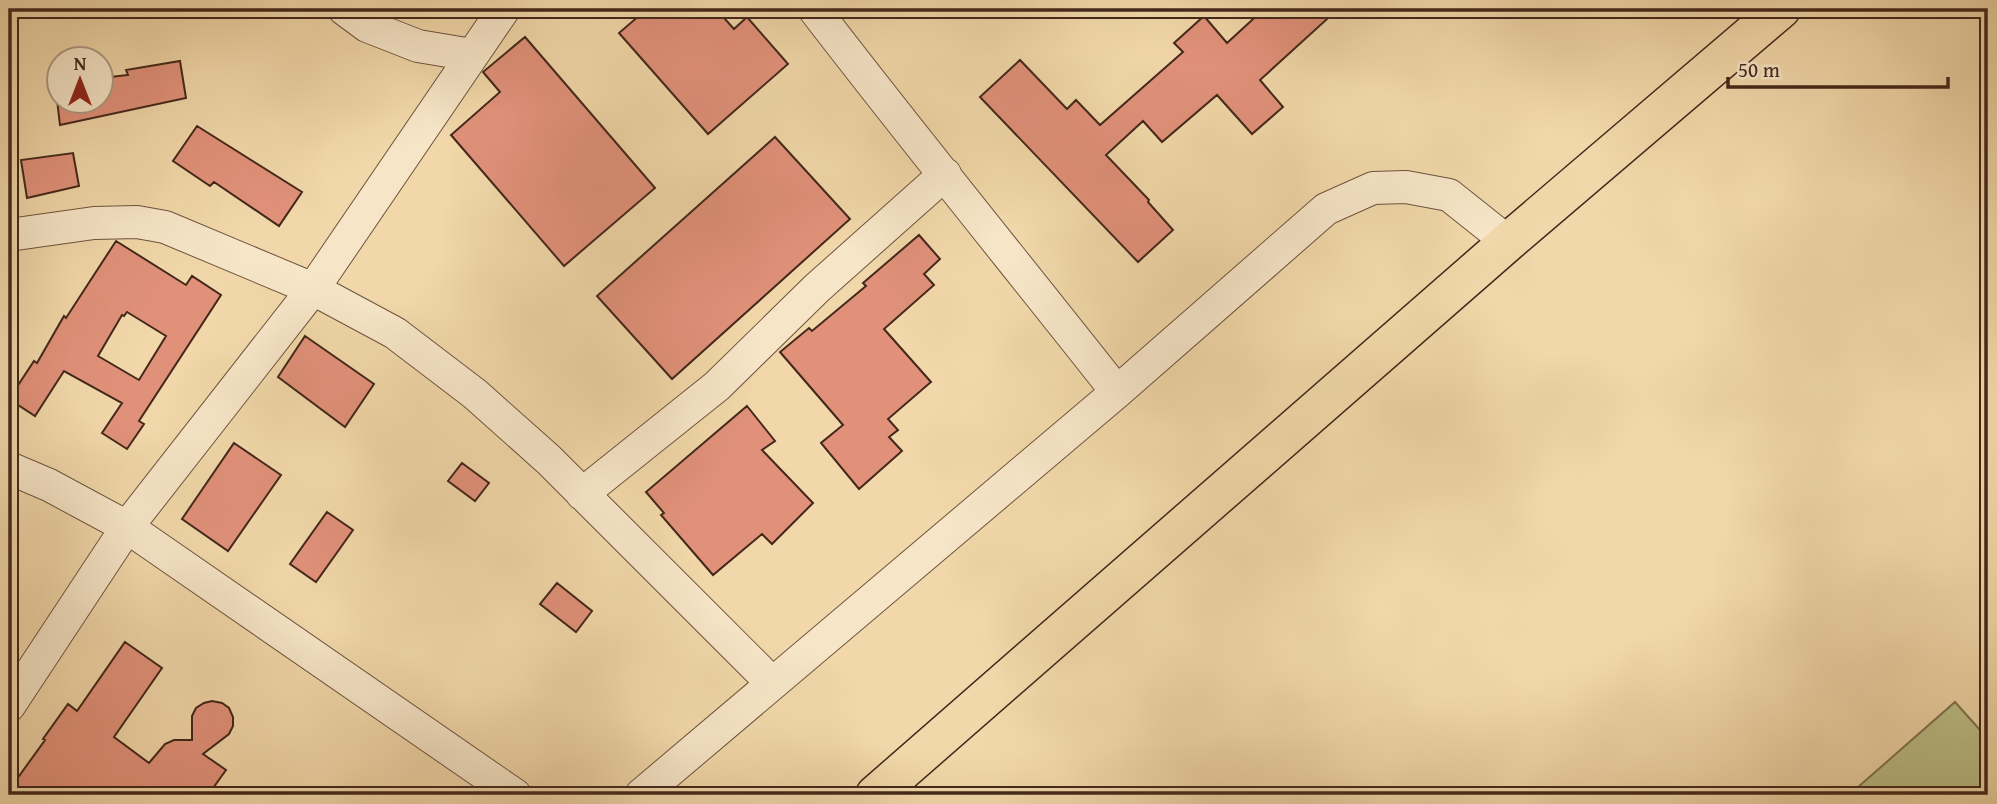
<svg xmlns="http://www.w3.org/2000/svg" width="1997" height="804" font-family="'Gentium Book Plus',serif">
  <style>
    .green { fill: #bcbe86; stroke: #807350; stroke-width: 2 }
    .building { fill: #e1917a; stroke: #43281a; stroke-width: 2; fill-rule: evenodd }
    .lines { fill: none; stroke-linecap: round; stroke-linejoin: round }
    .minor-casing { stroke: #6e543e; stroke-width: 34 }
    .major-casing { stroke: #43281a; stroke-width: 41 }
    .minor { stroke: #f6e5c7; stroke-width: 32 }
    .major { stroke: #f1d7a9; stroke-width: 38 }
  </style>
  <rect width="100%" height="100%" fill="#f1d7a9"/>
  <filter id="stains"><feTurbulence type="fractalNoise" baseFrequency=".00286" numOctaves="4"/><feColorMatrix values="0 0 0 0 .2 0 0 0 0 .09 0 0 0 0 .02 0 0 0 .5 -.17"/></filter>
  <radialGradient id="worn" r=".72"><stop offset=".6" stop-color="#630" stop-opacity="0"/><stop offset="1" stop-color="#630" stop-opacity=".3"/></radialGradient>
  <path class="green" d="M 1955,702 L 1988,739 L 1988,795 L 1849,795 Z"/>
  <path class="building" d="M 647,9 L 716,9 L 734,29 L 747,17 L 788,64 L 708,134 L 619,33 Z
    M 1264,9 L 1338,9 L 1260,80 L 1283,107 L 1252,134 L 1217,95 L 1162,142 L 1143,121 L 1106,155 L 1149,200 L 1148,202 L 1173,230 L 1138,262 L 980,97 L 1020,60 L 1067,109 L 1076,100 L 1100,125 L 1183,52 L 1174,43 L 1204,16 L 1227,43 Z
    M 525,37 L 655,188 L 564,266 L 451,135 L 500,92 L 483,72 Z
    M 180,61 L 186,98 L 60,125 L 55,83 L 60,82 L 60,102 L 102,102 L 102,78 L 128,75 L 126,70 Z
    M 197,126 L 302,192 L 279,226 L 214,182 L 210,186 L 173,161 Z
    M 775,137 L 850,219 L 672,379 L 597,296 Z
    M 73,153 L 79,186 L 27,198 L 21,160 Z
    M 919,235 L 940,259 L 924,274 L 934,285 L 884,329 L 931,382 L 888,419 L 898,430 L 889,437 L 902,451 L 859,489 L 821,443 L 843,425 L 780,352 L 809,328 L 812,331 L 866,286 L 863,283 Z
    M 116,241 L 186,285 L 192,276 L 221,295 L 139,421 L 144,424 L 127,449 L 102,433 L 122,403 L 64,371 L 35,416 L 9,399 L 34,361 L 37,363 L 64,316 L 66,318 ZM 127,312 L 166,336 L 139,380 L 98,356 L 122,315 L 124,316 Z
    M 305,336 L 374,384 L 345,427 L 278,377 Z
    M 747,406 L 775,441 L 762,450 L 813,503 L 772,544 L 762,534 L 713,575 L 661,515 L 664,513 L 646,492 Z
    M 234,443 L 281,475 L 228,551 L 182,519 Z
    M 462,463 L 489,483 L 475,501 L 448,481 Z
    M 327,512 L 353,530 L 316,582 L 290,564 Z
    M 557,583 L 592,611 L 576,632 L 540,604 Z
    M 125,642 L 162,668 L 114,737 L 149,763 L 165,744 L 174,740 L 192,740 L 192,716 L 196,708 L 204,703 L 212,701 L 222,703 L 229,708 L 233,717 L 233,726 L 229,734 L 203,754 L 226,770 L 208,795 L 9,795 L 9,790 L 45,740 L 43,739 L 68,704 L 77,711 Z"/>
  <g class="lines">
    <defs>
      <path id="minor" d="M 344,9 L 367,26 L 418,46 L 472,55
        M 814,9 C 913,138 1016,264 1117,392
        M 9,235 L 94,223 L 137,222 L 165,227 L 313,289 L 395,333 L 475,394 L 549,460 L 772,683
        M 9,468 L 49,485 L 127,527 L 515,795
        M 582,494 L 717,386 L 817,288 L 945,174
        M 9,706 L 127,527 L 313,289 L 504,9
        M 641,795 L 1117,392 L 1326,209 L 1373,188 L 1406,187 L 1449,195 L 1508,242"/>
      <path id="major" d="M 875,795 L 1508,242 L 1781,9"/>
    </defs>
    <use href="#minor" class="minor-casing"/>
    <use href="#major" class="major-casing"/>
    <use href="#minor" class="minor"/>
    <use href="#major" class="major"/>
  </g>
  <rect width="1997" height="804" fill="none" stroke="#f1d7a9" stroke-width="35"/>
  <rect x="10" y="10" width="1976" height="783" fill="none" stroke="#43281a" stroke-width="3.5"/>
  <rect x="18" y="18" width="1962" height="769" fill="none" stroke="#43281a" stroke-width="2"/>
  <g transform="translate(80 80)"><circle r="33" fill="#f6e5c7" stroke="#ae9982" stroke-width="2"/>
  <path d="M0-5L12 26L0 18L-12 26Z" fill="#8f2418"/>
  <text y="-10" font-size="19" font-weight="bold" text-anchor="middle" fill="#43281a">N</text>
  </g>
  <path d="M1728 77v10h220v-10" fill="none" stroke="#43281a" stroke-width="3.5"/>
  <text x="1738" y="77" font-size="21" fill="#43281a" stroke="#f6e5c7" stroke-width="5" paint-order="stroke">50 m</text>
  <rect width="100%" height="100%" filter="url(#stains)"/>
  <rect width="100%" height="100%" fill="url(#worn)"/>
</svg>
